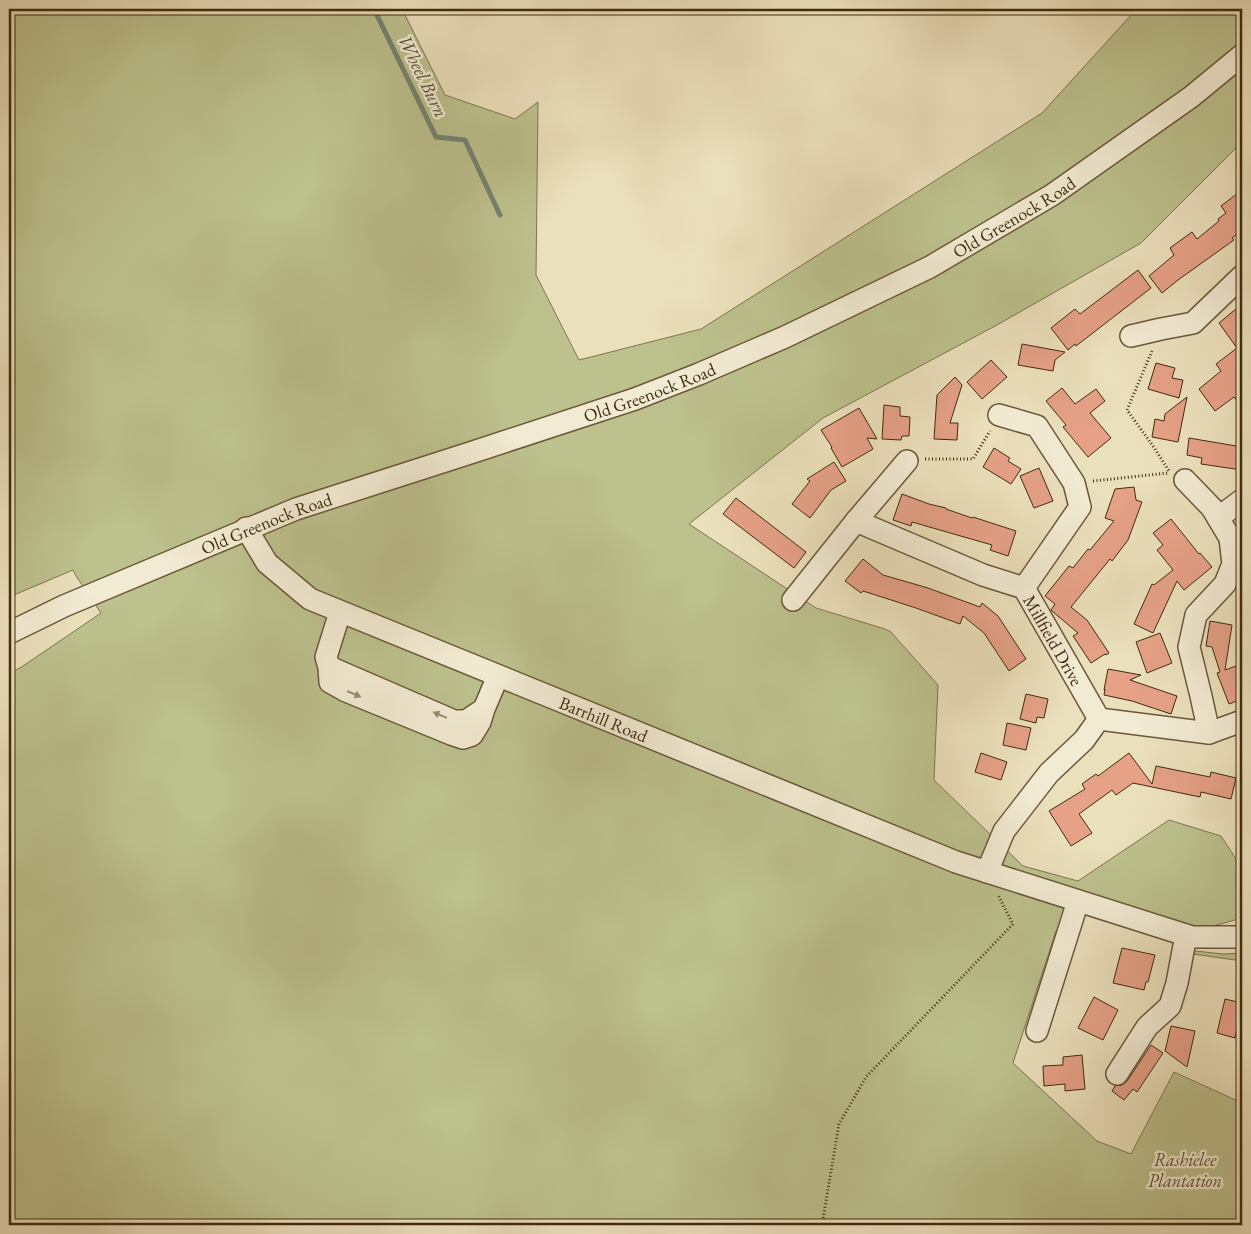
<svg xmlns="http://www.w3.org/2000/svg" width="1251" height="1234" font-family="'EB Garamond',serif">
  <style>
    .green { fill: #bcc18d; stroke: #7e764d }
    .lines { fill: none; stroke-linecap: round; stroke-linejoin: round }
    .stream { stroke: #758371; stroke-width: 5 }
    .building { fill: #e6a187; stroke: #412b0d }
    .minor-casing { stroke: #6c5839; stroke-width: 24 }
    .path { stroke: #412b0d; stroke-width: 3; stroke-dasharray: 1 2.5; stroke-linecap: butt }
    .minor { stroke: #f2ebd3; stroke-width: 21 }
    .oneway { fill: #9a8b70 }
    .labels { text-anchor: middle; dominant-baseline: central; stroke-width: 5; stroke-linejoin: round; paint-order: stroke }
    .street-label { font-size: 18px; fill: #412b0d; stroke: #f2ebd3 }
    .park-label { font-size: 18px; font-style: italic; fill: #60502d; stroke: #f2ebd3 }
    .water-label { font-size: 19px; font-style: italic; fill: #575036; stroke: #f2ebd3 }
  </style>
  <rect width="100%" height="100%" fill="#ebe0bc"/>
  <filter id="stains"><feTurbulence type="fractalNoise" baseFrequency=".004" numOctaves="4"/><feColorMatrix values="0 0 0 0 .2 0 0 0 0 .09 0 0 0 0 .02 0 0 0 .5 -.17"/></filter>
  <radialGradient id="worn" r=".72"><stop offset=".6" stop-color="#630" stop-opacity="0"/><stop offset="1" stop-color="#630" stop-opacity=".3"/></radialGradient>
  <path class="green" d="M 9,9 L 402,9 L 445,95 L 515,119 L 538,102 L 536,275 L 579,360 L 701,329 L 1042,113 L 1133,13 L 1136,9 L 1242,9 L 1242,142 L 1141,243 L 997,325 L 823,418 L 689,524 L 816,608 L 885,629 L 891,632 L 938,685 L 934,780 L 1023,866 L 1078,881 L 1169,820 L 1221,836 L 1242,868 L 1242,918 L 1199,930 L 1105,902 L 1056,931 L 1013,1063 L 1097,1141 L 1131,1154 L 1174,1072 L 1242,1103 L 1242,1225 L 9,1225 L 9,674 L 23,666 L 101,613 L 76,576 L 73,570 L 9,597 Z
    M 1186,950 L 1223,954 L 1242,953 L 1242,961 L 1186,953 Z"/>
  <g class="lines">
    <path class="stream" d="M 374,9 L 436,137 L 465,140 L 500,215"/>
  </g>
  <path class="building" d="M 1242,190 L 1242,230 L 1232,238 L 1234,240 L 1178,280 L 1162,293 L 1149,276 L 1174,255 L 1170,248 L 1192,232 L 1197,239 L 1219,221 L 1218,219 L 1226,213 L 1221,206 Z
    M 1138,270 L 1151,288 L 1076,346 L 1075,344 L 1068,350 L 1051,328 L 1075,309 L 1080,314 Z
    M 1242,304 L 1242,407 L 1234,397 L 1215,411 L 1199,389 L 1221,371 L 1216,364 L 1237,348 L 1219,323 Z
    M 1022,344 L 1065,352 L 1055,360 L 1053,371 L 1018,365 Z
    M 991,360 L 1007,377 L 982,399 L 967,382 Z
    M 1156,363 L 1175,368 L 1172,378 L 1183,380 L 1179,398 L 1148,389 Z
    M 955,377 L 962,385 L 950,423 L 958,423 L 957,440 L 934,439 L 937,395 Z
    M 1062,388 L 1075,404 L 1096,389 L 1105,401 L 1090,413 L 1111,438 L 1088,457 L 1063,427 L 1066,425 L 1046,401 Z
    M 1187,397 L 1178,442 L 1152,437 L 1155,419 L 1164,421 L 1165,414 Z
    M 884,405 L 900,407 L 900,416 L 910,417 L 909,436 L 902,436 L 901,440 L 882,439 Z
    M 859,408 L 877,439 L 867,438 L 873,449 L 842,467 L 831,448 L 832,447 L 821,430 Z
    M 1189,438 L 1242,447 L 1242,470 L 1201,464 L 1202,458 L 1187,455 Z
    M 994,448 L 1010,458 L 1008,461 L 1021,469 L 1011,484 L 983,467 Z
    M 834,462 L 846,481 L 831,490 L 810,518 L 792,504 L 810,481 L 807,479 Z
    M 1039,468 L 1053,501 L 1034,508 L 1020,476 Z
    M 1134,487 L 1136,500 L 1142,502 L 1128,540 L 1112,561 L 1110,559 L 1071,607 L 1087,620 L 1109,653 L 1106,655 L 1105,654 L 1091,663 L 1073,636 L 1078,633 L 1052,611 L 1051,610 L 1055,604 L 1045,596 L 1069,566 L 1073,568 L 1088,549 L 1090,550 L 1114,521 L 1105,518 L 1115,489 Z
    M 902,494 L 929,504 L 946,508 L 946,509 L 972,518 L 973,517 L 1016,531 L 1008,556 L 990,550 L 992,545 L 912,522 L 911,526 L 893,520 Z
    M 736,498 L 806,552 L 794,568 L 723,514 Z
    M 1171,519 L 1199,554 L 1200,553 L 1212,567 L 1184,590 L 1177,581 L 1153,633 L 1134,624 L 1152,584 L 1154,585 L 1173,570 L 1157,550 L 1163,545 L 1153,533 Z
    M 863,559 L 883,575 L 928,588 L 980,607 L 982,603 L 998,616 L 1026,659 L 1009,671 L 984,633 L 963,616 L 960,624 L 916,608 L 863,591 L 861,593 L 845,581 Z
    M 1210,621 L 1232,625 L 1225,670 L 1239,665 L 1242,673 L 1242,699 L 1229,704 L 1217,673 L 1220,672 L 1212,647 L 1206,646 Z
    M 1160,633 L 1172,663 L 1147,673 L 1136,642 Z
    M 1108,669 L 1141,675 L 1130,680 L 1177,696 L 1171,714 L 1132,701 L 1104,695 L 1105,689 L 1104,690 Z
    M 1026,694 L 1048,699 L 1044,718 L 1037,717 L 1036,723 L 1020,719 Z
    M 1007,723 L 1031,728 L 1026,750 L 1003,745 Z
    M 981,753 L 1007,762 L 1001,780 L 975,772 Z
    M 1129,753 L 1152,784 L 1156,766 L 1210,777 L 1211,772 L 1236,778 L 1231,799 L 1201,792 L 1200,797 L 1133,783 L 1116,795 L 1112,790 L 1079,814 L 1092,833 L 1071,846 L 1049,811 L 1085,789 L 1082,784 L 1096,774 L 1098,776 Z
    M 1122,948 L 1155,955 L 1148,982 L 1146,982 L 1144,990 L 1113,983 Z
    M 1094,997 L 1118,1010 L 1103,1040 L 1078,1028 Z
    M 1225,999 L 1242,1003 L 1242,1029 L 1237,1028 L 1235,1038 L 1217,1033 Z
    M 1171,1026 L 1195,1031 L 1187,1067 L 1165,1051 Z
    M 1151,1045 L 1163,1053 L 1137,1092 L 1133,1089 L 1124,1100 L 1112,1091 L 1115,1086 L 1122,1085 L 1127,1081 Z
    M 1082,1055 L 1085,1089 L 1065,1091 L 1065,1084 L 1044,1086 L 1043,1066 L 1063,1065 L 1063,1057 Z"/>
  <g class="lines">
    <defs>
      <g id="minor">
        <path d="M 1131,336 L 1161,329 L 1193,323 L 1242,276"/>
        <path d="M 999,415 L 1037,426 L 1074,483 L 1080,507 L 1024,588"/>
        <path d="M 1185,480 L 1212,508 L 1230,538 L 1233,564 L 1225,584 L 1196,615 L 1189,647 L 1201,696 L 1209,733"/>
        <path d="M 1218,518 L 1242,500"/>
        <path d="M 856,521 L 907,461"/>
        <path id="s1" d="M 246,528 L 267,563 L 310,599 L 956,862 L 1192,937 L 1242,937"/>
        <path id="s2" d="M 793,600 L 856,521 L 983,575 L 1024,588 L 1099,719"/>
        <path id="s3" d="M 9,633 L 64,606 L 296,509 L 470,453 L 635,399 L 699,374 L 785,337 L 930,267 L 1052,195 L 1191,97 L 1242,55"/>
        <path d="M 329,667 L 326,657 L 340,612"/>
        <path d="M 484,709 L 466,721 L 454,721 L 329,667 L 330,682 L 346,691 L 451,734 L 463,738 L 472,735 L 480,722 L 484,709 L 498,676"/>
        <path d="M 1099,719 L 1209,733 L 1242,721"/>
        <path d="M 987,872 L 1004,831 L 1049,773 L 1084,740 L 1099,719"/>
        <path d="M 1037,1031 L 1078,901"/>
        <path d="M 1117,1074 L 1147,1027 L 1170,1006 L 1177,983 L 1186,935"/>
      </g>
    </defs>
    <use href="#minor" class="minor-casing"/>
    <path class="path" d="M 1152,351 L 1127,410 L 1153,446 L 1169,471
      M 925,459 L 973,459 L 990,431
      M 1093,481 L 1168,473
      M 822,1225 L 839,1124 L 866,1077 L 1013,924 L 998,895"/>
    <use href="#minor" class="minor"/>
  </g>
  <defs><path id="oneway-solid" d="M-6-.8H1V-3.2L6.5 0L1 3.2V.8H-6Z" transform="scale(1.25)"/></defs>
  <g class="oneway">
    <use href="#oneway-solid" transform="translate(354 694) rotate(23)"/>
    <use href="#oneway-solid" transform="translate(440 715) rotate(-157)"/>
  </g>
  <g class="labels">
    <g class="street-label">
      <text stroke="none"><textPath href="#s3" startOffset="1090">Old Greenock Road</textPath></text>
      <text stroke="none"><textPath href="#s3" startOffset="685">Old Greenock Road</textPath></text>
      <text stroke="none"><textPath href="#s3" startOffset="280">Old Greenock Road</textPath></text>
      <text stroke="none"><textPath href="#s2" startOffset="342">Millfield Drive</textPath></text>
      <text stroke="none"><textPath href="#s1" startOffset="414">Barrhill Road</textPath></text>
    </g>
    <g class="park-label">
      <text x="1185" y="1159">Rashielee<tspan x="1185" dy="21">Plantation</tspan></text>
    </g>
    <g class="water-label">
      <text transform="translate(423 76) rotate(64)">Wheel Burn</text>
    </g>
  </g>
  <rect width="1251" height="1234" fill="none" stroke="#ebe0bc" stroke-width="30"/>
  <rect x="10" y="10" width="1231" height="1214" fill="none" stroke="#412b0d" stroke-width="2.5"/>
  <rect x="15" y="15" width="1221" height="1204" fill="none" stroke="#412b0d"/>
  <rect width="100%" height="100%" filter="url(#stains)"/>
  <rect width="100%" height="100%" fill="url(#worn)"/>
</svg>
